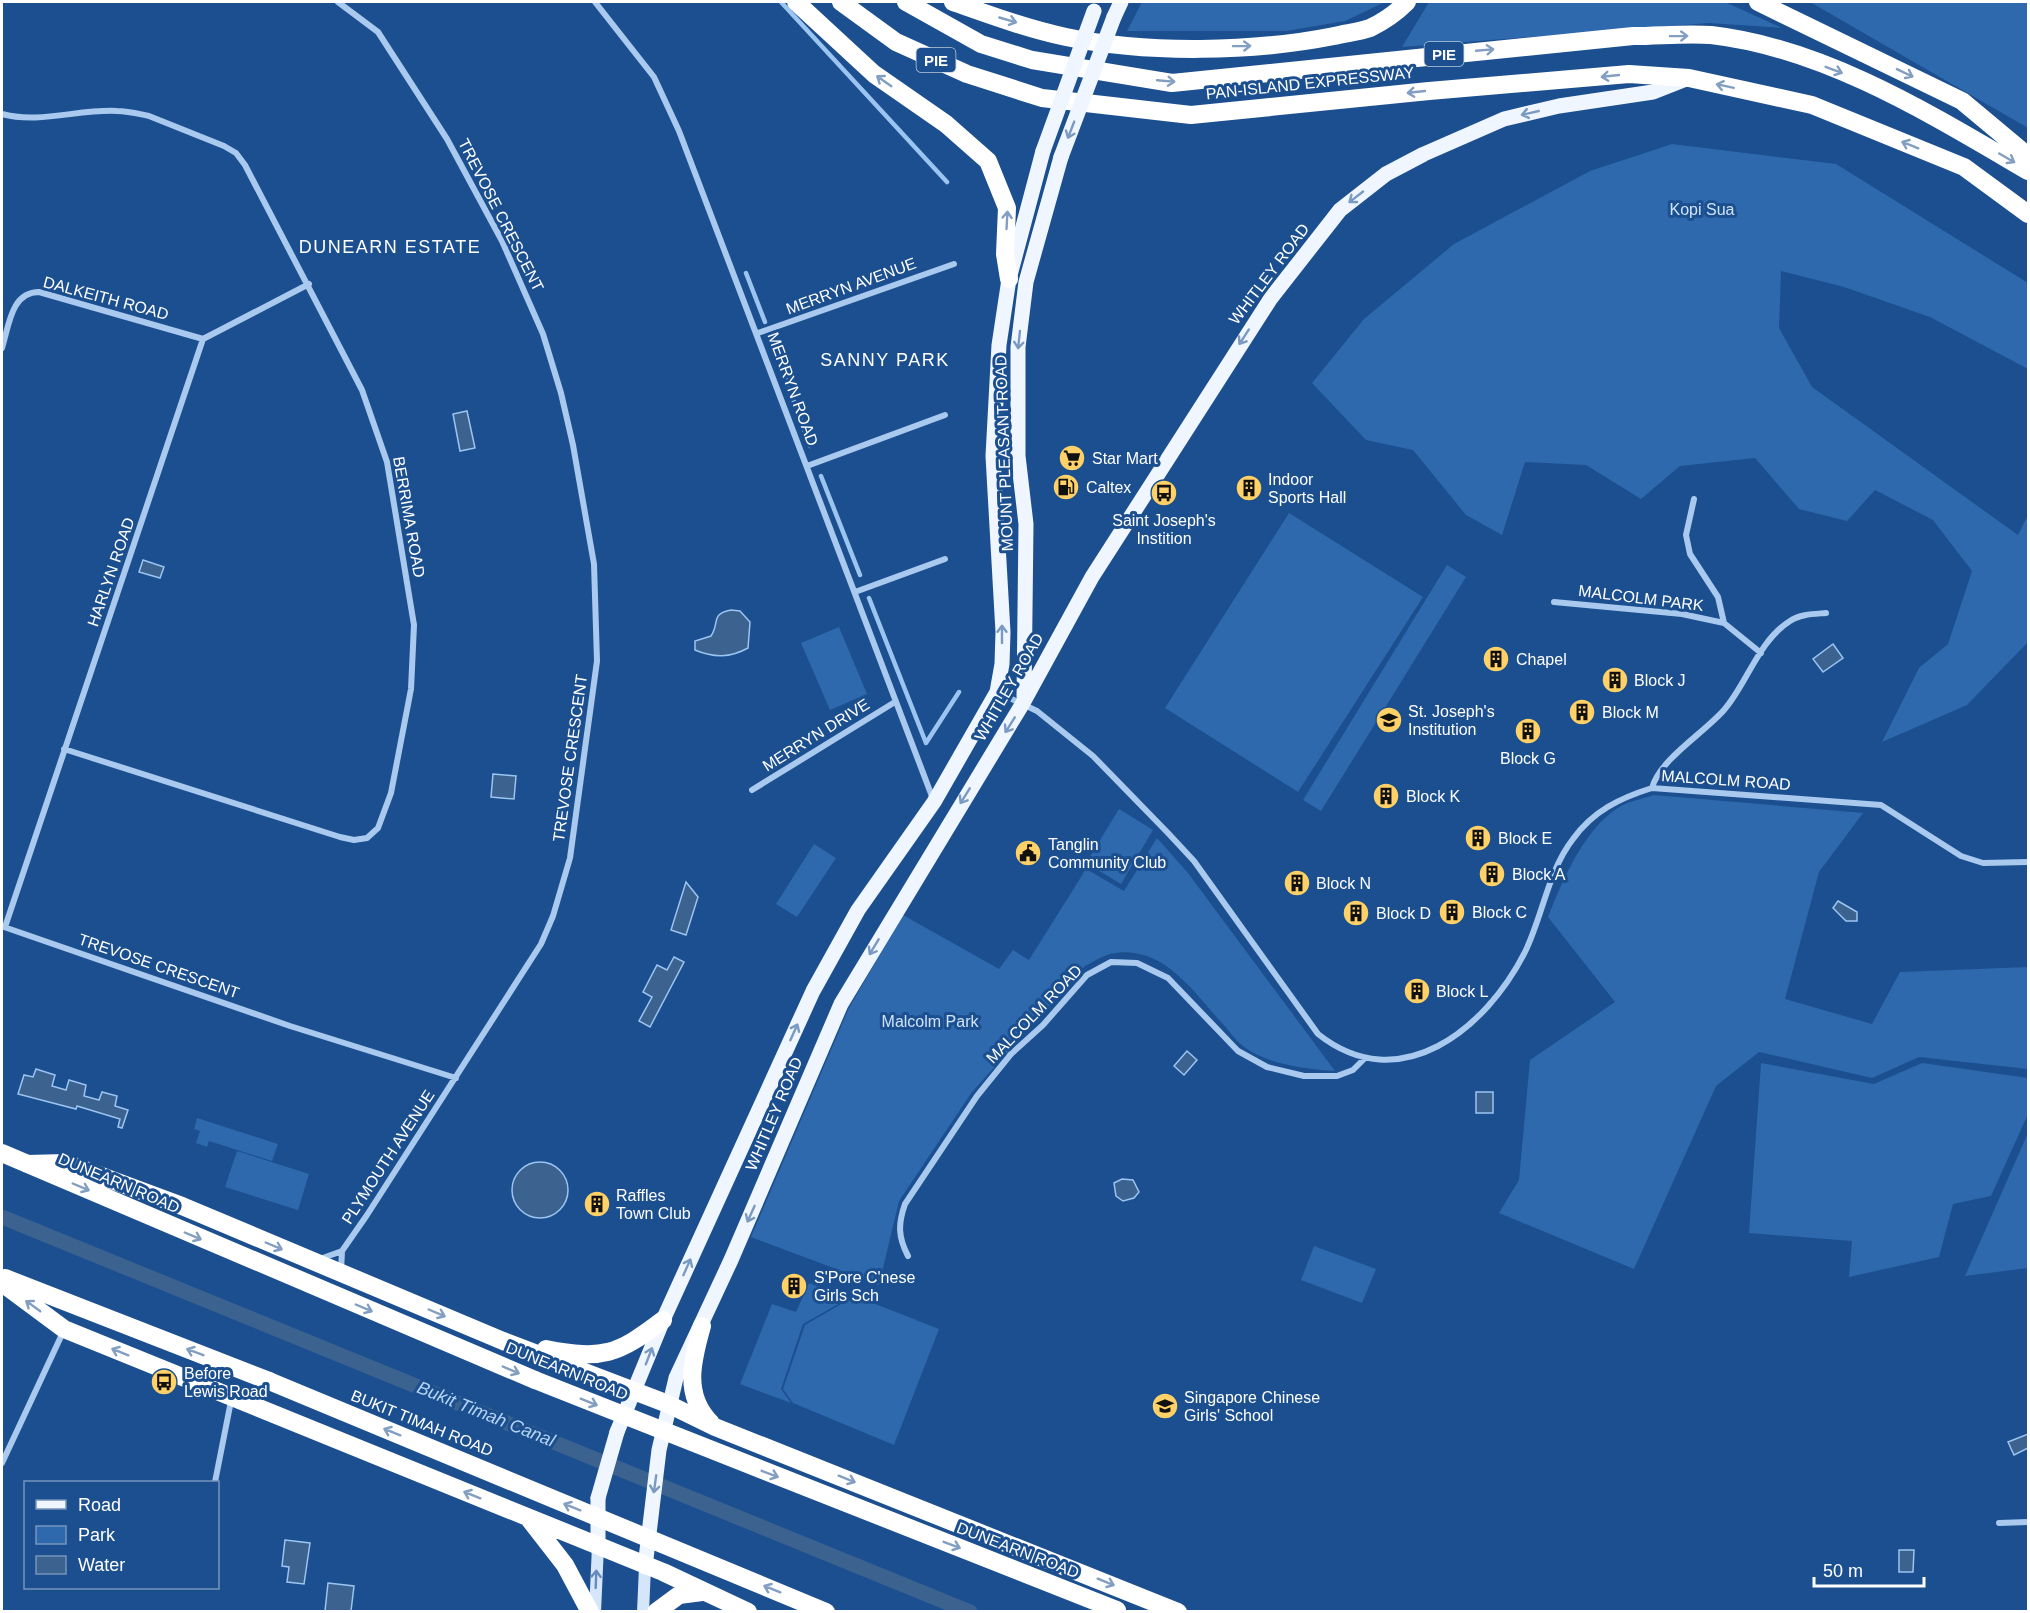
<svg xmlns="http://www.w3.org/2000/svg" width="2030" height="1613" font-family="Helvetica,sans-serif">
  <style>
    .green { fill: #2e69ad }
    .water { fill: #3c6290; stroke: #9cc4f0; stroke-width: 1.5 }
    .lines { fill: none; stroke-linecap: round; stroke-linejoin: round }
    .stream { stroke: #9cc4f0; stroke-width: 4.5 }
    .canal { stroke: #3c6290; stroke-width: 15 }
    .street { stroke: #a9c9ee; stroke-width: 6 }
    .secondary { stroke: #d6e6fa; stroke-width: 12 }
    .primary { stroke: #f0f6ff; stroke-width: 15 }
    .highway { stroke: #fff; stroke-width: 18 }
    .primary-bridge { stroke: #f0f6ff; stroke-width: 15 }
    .highway-bridge { stroke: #fff; stroke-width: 18 }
    .oneway { stroke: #829ec1 }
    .oneway2 { stroke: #7b9ac1 }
    .oneway3 { stroke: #668bba }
    .labels { text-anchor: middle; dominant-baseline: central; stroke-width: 6; stroke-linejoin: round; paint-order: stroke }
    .shield { fill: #1b4f8f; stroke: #bbcadd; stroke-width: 1.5 }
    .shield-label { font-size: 15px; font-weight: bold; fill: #fff }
    .street-label { font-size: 16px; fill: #fff; stroke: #1b4f8f }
    .park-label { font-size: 16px; fill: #cfe3fa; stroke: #1b4f8f }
    .poi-label { font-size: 16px; fill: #fff; stroke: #1b4f8f; text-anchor: start }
    .neighbourhood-label { font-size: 18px; letter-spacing: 1.5px; fill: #fff; stroke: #1b4f8f }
    .water-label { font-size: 18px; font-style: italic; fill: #b5d3f5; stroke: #1b4f8f }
  </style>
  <rect width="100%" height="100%" fill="#1b4f8f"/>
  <path class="green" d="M 1142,2 L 1385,2 L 1345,21 L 1286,31 L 1127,31 Z
    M 1429,2 L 1725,2 L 1782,28 L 1709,23 L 1402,47 Z
    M 1810,2 L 2028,2 L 2028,128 Z
    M 1672,144 L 1836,164 L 2028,283 L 2028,369 L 1930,317 L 1844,287 L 1781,271 L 1779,328 L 1812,387 L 2018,535 L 2028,515 L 2028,642 L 1967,705 L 1882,742 L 1919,668 L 1948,644 L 1972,571 L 1933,520 L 1875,490 L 1847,521 L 1799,509 L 1755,458 L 1680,466 L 1641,499 L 1586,465 L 1525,462 L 1502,535 L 1466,515 L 1413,450 L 1366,440 L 1312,383 L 1364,319 L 1454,244 L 1590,171 Z
    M 1289,513 L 1423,597 L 1298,792 L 1165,708 Z
    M 1447,565 L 1466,577 L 1321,811 L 1303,800 Z
    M 839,627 L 867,694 L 830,710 L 801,643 Z
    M 1654,795 L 1863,813 L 1819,872 L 1785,999 L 1872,1024 L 1900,972 L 2028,967 L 2028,1069 L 1919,1057 L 1872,1078 L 1759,1052 L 1716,1086 L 1634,1269 L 1499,1213 L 1519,1180 L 1530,1060 L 1615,1002 L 1548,917 C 1563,879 1587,821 1627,803 C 1635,800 1646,798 1654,795 Z
    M 1119,809 L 1153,830 L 1121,884 L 1086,863 Z
    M 1157,838 L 1188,873 L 1335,1071 C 1305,1069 1268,1065 1243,1046 C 1235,1040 1228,1029 1221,1022 C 1191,989 1161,943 1110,954 C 1102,956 1093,962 1085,966 L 972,1092 L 899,1201 L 879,1285 L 751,1237 L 849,1008 L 903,915 L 999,969 L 1013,950 L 1029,960 L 1086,869 L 1124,891 Z
    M 814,844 L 836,858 L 797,917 L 776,904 Z
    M 1761,1063 L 1874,1084 L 1922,1063 L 2028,1078 L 2028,1114 L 1991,1196 L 1953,1204 L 1939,1257 L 1849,1277 L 1852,1241 L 1749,1233 Z
    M 197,1118 L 278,1144 L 272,1161 L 209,1141 L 207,1147 L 196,1143 L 200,1131 L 194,1129 Z
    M 2028,1133 L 2028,1268 L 1965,1276 Z
    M 237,1151 L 309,1174 L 298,1210 L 225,1187 Z
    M 1314,1246 L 1376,1269 L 1362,1303 L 1301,1280 Z
    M 809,1283 L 849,1298 L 803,1324 L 781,1389 L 791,1403 L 740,1384 L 772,1304 L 796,1312 Z
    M 855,1296 L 939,1329 L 894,1445 L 793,1403 L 783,1389 L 805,1325 Z"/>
  <path class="water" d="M 467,411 L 475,448 L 460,451 L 453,414 Z
    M 143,560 L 164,567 L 160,578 L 139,572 Z
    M 731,610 L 740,611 L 750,622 L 748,648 C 730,658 714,658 695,650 L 695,641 L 711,636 C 720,623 710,614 731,610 Z
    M 1833,644 L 1843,658 L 1823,672 L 1813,659 Z
    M 493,774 L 516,776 L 514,799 L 491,797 Z
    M 686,882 L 698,897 L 686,935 L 671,930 Z
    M 1838,901 L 1857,912 L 1857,921 L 1846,921 L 1833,908 Z
    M 674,957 L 684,962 L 650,1027 L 639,1021 L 652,997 L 643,992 L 657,965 L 667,970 Z
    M 1187,1051 L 1197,1060 L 1184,1075 L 1174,1066 Z
    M 36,1069 L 55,1075 L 52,1086 L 66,1090 L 69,1080 L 86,1085 L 84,1096 L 99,1100 L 102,1092 L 117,1096 L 115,1106 L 128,1110 L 122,1128 L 118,1127 L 120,1119 L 77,1106 L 76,1109 L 18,1094 L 24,1075 L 33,1077 Z
    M 1476,1092 L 1493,1092 L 1493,1113 L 1476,1113 Z
    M512 1190a28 28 0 1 1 56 0a28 28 0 1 1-56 0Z
    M 1122,1179 L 1133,1180 L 1139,1192 L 1134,1198 L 1123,1201 L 1116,1196 L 1114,1183 Z
    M 2028,1434 L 2028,1448 L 2014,1455 L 2008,1442 Z
    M 285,1540 L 310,1543 L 304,1584 L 287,1582 L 289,1567 L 282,1566 Z
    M 1899,1550 L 1914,1550 L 1913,1572 L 1899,1572 Z
    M 328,1583 L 354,1586 L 351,1611 L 325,1611 Z"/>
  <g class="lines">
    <path class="stream" d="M 781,2 L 947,182
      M 746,273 L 765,322
      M 772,341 L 810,446
      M 821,476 L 860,575
      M 869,598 L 926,743
      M 926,743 L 959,692"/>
    <path class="canal" d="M 2,1217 L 970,1612"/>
    <path class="street" d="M 595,2 L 654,77 L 679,131 L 933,799
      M 2,114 C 39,124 79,109 117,111 C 128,111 139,114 149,116 L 224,146 L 236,153 L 245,165 L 362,390 L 387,462 L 414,625 L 411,689 L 391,793 L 378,828 L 367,838 L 354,840 L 340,837 L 64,749
      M 758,333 L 954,264
      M 2,348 C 9,326 11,292 39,292 L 203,339
      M 807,466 L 945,415
      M 1694,499 L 1686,535 L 1690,554 L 1718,597 L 1724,623
      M 855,592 L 945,559
      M 1554,602 L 1682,614 L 1724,623 L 1761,653
      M 999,693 L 1037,711 L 1093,756 L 1168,833 L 1194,861 L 1318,1034 C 1400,1099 1486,1029 1525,952 C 1543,915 1548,871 1573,839 C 1593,811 1620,798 1652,788 L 1881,805 L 1961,856 L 1983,863 L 2028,862
      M 1652,788 C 1660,759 1704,733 1724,710 C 1747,684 1758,641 1790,621 C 1800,614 1814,614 1826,613
      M 752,790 L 895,702
      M 4,927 L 290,1026 L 456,1078
      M 5,927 L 203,339 L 309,284
      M 908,1256 C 898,1237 898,1224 905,1204 L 977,1096 L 1011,1054 L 1043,1025 L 1087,975 L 1111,962 L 1137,963 L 1168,978 L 1238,1051 L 1267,1067 L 1304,1076 L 1337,1076 L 1353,1070 L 1365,1058
      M 320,1259 L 342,1251 L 367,1215 L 541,944 L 553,916 L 570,858 L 597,661 L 594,564 L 573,445 L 561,393 L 543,334 L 502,241 L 447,139 L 378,32 L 338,2
      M 341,1271 L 342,1251
      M 2,1463 L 64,1330
      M 215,1482 L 231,1401
      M 1999,1523 L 2028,1522"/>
    <path class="secondary" d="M 595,1612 L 598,1546
      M 643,1612 L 645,1567"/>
    <path class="primary" d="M 1114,17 L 1121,2
      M 1024,697 L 1026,524 L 1018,456 L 1018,347 L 1026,282 L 1061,157
      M 617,1432 L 663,1320 L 813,991 L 858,910 L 934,802 L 997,692 L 1002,664 L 1003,632 L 993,456 L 999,345 L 1009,279 L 1043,151
      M 598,1498 L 598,1546
      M 645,1567 L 659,1450 L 676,1378 L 731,1260 L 841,1004 L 1023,703 L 1092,577 L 1271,298 L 1340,210 L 1386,174 L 1424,154 L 1504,119 L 1559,106 L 1653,92 L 1686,79"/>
    <path class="highway" d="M 796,2 L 874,74 L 946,124 L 988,161 L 1007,208 L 1005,254 L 1009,279
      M 841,2 L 896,42 L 967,74 L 1042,98 L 1191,115 L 1429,91 L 1629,74 L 1689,78 L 1812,105 L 1964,167 L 2028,214
      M 906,2 L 981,44 L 1032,60 L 1172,83 L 1633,36 C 1659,36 1686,33 1711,35 C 1825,48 1932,115 2028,171
      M 953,2 C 990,15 1028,29 1066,37 C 1147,54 1254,52 1334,36 C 1346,33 1359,32 1370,28 C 1385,21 1396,13 1407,2
      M 1758,2 L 1962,101 L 2028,156
      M 2,1153 L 535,1380
      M 27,1164 L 66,1163 L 182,1206 L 503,1341 L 668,1404 L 715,1427 L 1178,1612
      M 5,1278 L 269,1381
      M 2,1283 L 64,1329 L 663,1572 L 748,1612
      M 702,1326 C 692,1361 683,1395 711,1423
      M 546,1349 C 603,1360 617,1355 663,1320
      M 530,1520 L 565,1565 L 590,1612
      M 656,1612 L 679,1595 L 702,1592"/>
    <path class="primary-bridge" d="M 1043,151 L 1094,11
      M 1061,157 L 1114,17
      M 598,1498 L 617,1432"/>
    <path class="highway-bridge" d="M 535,1380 L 1117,1610
      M 269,1381 L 826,1612"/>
  </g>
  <defs><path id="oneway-shaft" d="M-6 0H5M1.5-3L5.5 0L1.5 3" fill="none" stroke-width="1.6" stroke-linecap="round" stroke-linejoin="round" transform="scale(1.5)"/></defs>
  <g class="oneway">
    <use href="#oneway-shaft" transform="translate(1008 20) rotate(16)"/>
    <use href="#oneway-shaft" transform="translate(1679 36) rotate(-1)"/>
    <use href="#oneway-shaft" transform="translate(1242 46) rotate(-1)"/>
    <use href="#oneway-shaft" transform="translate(1485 50) rotate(-5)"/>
    <use href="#oneway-shaft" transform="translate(1834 70) rotate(21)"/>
    <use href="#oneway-shaft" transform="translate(1905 73) rotate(26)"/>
    <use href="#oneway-shaft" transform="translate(1610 76) rotate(174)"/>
    <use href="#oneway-shaft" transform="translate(884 81) rotate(-145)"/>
    <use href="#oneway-shaft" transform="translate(1166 81) rotate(5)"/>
    <use href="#oneway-shaft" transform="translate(1725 86) rotate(-168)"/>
    <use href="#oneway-shaft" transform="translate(1416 92) rotate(174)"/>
    <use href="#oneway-shaft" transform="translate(1910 145) rotate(-158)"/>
    <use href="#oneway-shaft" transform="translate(2007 158) rotate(30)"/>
    <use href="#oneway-shaft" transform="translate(1007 220) rotate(-87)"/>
    <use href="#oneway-shaft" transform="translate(81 1187) rotate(23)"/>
    <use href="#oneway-shaft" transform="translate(193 1236) rotate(23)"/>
    <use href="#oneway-shaft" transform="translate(274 1246) rotate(23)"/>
    <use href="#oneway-shaft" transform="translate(33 1306) rotate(-144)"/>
    <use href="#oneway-shaft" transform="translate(364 1308) rotate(23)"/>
    <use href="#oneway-shaft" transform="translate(437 1313) rotate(23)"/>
    <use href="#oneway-shaft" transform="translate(120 1352) rotate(-158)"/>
    <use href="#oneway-shaft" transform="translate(195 1352) rotate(-159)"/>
    <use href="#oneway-shaft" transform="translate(511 1370) rotate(23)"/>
    <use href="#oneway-shaft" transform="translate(589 1402) rotate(22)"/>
    <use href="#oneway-shaft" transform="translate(392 1432) rotate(-158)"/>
    <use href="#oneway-shaft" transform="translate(770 1474) rotate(21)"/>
    <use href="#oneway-shaft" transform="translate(847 1479) rotate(22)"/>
    <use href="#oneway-shaft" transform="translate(472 1495) rotate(-158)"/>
    <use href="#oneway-shaft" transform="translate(572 1507) rotate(-158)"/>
    <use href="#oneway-shaft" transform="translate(952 1545) rotate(21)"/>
    <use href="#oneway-shaft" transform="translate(1106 1582) rotate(22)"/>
    <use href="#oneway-shaft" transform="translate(772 1589) rotate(-158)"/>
  </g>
  <g class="oneway2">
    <use href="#oneway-shaft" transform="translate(1530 113) rotate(167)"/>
    <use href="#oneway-shaft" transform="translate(1071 130) rotate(111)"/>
    <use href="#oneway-shaft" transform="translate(1356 197) rotate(142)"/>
    <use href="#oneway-shaft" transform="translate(1244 337) rotate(123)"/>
    <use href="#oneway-shaft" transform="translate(1019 340) rotate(96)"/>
    <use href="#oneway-shaft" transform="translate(1002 634) rotate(-90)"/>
    <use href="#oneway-shaft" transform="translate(1010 725) rotate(122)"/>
    <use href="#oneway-shaft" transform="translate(965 796) rotate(122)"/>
    <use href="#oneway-shaft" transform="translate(874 947) rotate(121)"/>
    <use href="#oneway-shaft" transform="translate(794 1032) rotate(-66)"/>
    <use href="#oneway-shaft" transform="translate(751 1214) rotate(114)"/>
    <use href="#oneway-shaft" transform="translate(687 1267) rotate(-66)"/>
    <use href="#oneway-shaft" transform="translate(649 1356) rotate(-69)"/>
    <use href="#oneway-shaft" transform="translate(655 1484) rotate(98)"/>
  </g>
  <use class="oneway3" href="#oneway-shaft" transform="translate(596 1579) rotate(-88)"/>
  <defs>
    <symbol id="supermarket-disc" viewBox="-11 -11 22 22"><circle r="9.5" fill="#ffd166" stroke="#1b4f8f"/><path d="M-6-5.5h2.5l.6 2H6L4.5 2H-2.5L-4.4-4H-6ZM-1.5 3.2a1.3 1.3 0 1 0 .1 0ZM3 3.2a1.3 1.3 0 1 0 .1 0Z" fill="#111"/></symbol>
    <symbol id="fuel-disc" viewBox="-11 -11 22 22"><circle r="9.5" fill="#ffd166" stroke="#1b4f8f"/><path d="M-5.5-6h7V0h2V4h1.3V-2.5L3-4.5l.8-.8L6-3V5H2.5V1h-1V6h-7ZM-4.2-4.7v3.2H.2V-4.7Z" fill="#111"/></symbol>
    <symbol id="building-disc" viewBox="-11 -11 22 22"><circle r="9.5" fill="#ffd166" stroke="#1b4f8f"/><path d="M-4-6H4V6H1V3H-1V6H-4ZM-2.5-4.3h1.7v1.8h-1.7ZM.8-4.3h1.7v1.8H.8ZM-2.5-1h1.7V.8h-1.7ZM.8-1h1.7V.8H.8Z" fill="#111"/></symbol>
    <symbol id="bus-disc" viewBox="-11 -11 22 22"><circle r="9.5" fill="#ffd166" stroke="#1b4f8f"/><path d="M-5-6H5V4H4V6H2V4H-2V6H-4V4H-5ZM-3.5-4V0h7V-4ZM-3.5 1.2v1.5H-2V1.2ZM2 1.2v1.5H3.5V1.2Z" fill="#111"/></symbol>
    <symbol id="school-disc" viewBox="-11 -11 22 22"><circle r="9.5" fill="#ffd166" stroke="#1b4f8f"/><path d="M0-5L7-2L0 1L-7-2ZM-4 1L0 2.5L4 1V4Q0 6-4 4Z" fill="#111"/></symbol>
    <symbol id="civic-disc" viewBox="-11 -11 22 22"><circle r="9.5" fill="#ffd166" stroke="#1b4f8f"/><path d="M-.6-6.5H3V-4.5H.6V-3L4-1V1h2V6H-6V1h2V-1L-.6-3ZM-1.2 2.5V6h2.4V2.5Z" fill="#111"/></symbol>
  </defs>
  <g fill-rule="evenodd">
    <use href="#supermarket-disc" x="1057" y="443" width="30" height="30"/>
    <use href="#fuel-disc" x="1051" y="472" width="30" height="30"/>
    <use href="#building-disc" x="1234" y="473" width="30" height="30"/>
    <use href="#bus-disc" x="1149" y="478" width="30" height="30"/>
    <use href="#building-disc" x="1481" y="644" width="30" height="30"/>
    <use href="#building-disc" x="1600" y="665" width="30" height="30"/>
    <use href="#building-disc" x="1567" y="697" width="30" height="30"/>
    <use href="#school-disc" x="1374" y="705" width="30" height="30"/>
    <use href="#building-disc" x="1513" y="716" width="30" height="30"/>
    <use href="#building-disc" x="1371" y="781" width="30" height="30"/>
    <use href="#building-disc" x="1463" y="823" width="30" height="30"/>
    <use href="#civic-disc" x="1013" y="838" width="30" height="30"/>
    <use href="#building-disc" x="1477" y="859" width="30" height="30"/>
    <use href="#building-disc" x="1282" y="868" width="30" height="30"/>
    <use href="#building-disc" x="1437" y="897" width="30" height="30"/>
    <use href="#building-disc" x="1341" y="898" width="30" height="30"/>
    <use href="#building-disc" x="1402" y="976" width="30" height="30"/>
    <use href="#building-disc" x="582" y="1189" width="30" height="30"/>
    <use href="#building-disc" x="779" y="1271" width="30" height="30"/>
    <use href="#bus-disc" x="149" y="1367" width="30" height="30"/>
    <use href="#school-disc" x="1150" y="1391" width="30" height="30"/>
  </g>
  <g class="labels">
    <g class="shield">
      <rect x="1424.5" y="42" width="39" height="24" rx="4.5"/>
      <rect x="916.5" y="48" width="39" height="24" rx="4.5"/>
    </g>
    <g class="shield-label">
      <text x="1444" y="54">PIE</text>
      <text x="936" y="60">PIE</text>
    </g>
    <g class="street-label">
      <text transform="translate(1310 83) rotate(-6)">PAN-ISLAND EXPRESSWAY</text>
      <text transform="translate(501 215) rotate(63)">TREVOSE CRESCENT</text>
      <text transform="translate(1269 274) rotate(-53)">WHITLEY ROAD</text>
      <text transform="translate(851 286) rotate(-20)">MERRYN AVENUE</text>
      <text transform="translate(106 298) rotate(15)">DALKEITH ROAD</text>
      <text transform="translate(793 389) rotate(70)">MERRYN ROAD</text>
      <text transform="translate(1004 453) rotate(-92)">MOUNT PLEASANT ROAD</text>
      <text transform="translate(409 517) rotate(80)">BERRIMA ROAD</text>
      <text transform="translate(111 572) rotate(-71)">HARLYN ROAD</text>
      <text transform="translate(1641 598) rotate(7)">MALCOLM PARK</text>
      <text transform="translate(1009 687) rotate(-60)">WHITLEY ROAD</text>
      <text transform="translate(816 735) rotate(-32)">MERRYN DRIVE</text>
      <text transform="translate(570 758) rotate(-82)">TREVOSE CRESCENT</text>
      <text transform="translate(1726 780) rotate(4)">MALCOLM ROAD</text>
      <text transform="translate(159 966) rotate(19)">TREVOSE CRESCENT</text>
      <text transform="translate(1034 1014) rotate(-46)">MALCOLM ROAD</text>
      <text transform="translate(774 1114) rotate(-67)">WHITLEY ROAD</text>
      <text transform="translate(388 1157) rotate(-57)">PLYMOUTH AVENUE</text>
      <text transform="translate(119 1183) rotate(23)">DUNEARN ROAD</text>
      <text transform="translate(567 1371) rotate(22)">DUNEARN ROAD</text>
      <text transform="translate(422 1423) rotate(22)">BUKIT TIMAH ROAD</text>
      <text transform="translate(1018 1550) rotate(21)">DUNEARN ROAD</text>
    </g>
    <g class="park-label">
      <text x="1702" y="209">Kopi Sua</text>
      <text x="930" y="1021">Malcolm Park</text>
    </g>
    <g class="poi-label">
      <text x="1092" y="458">Star Mart</text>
      <text x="1268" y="479">Indoor<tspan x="1268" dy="18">Sports Hall</tspan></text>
      <text x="1086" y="487">Caltex</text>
      <text x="1164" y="520" text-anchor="middle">Saint Joseph's<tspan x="1164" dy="18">Instition</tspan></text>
      <text x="1516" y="659">Chapel</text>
      <text x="1634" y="680">Block J</text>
      <text x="1408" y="711">St. Joseph's<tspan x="1408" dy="18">Institution</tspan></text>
      <text x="1602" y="712">Block M</text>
      <text x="1528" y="758" text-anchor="middle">Block G</text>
      <text x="1406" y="796">Block K</text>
      <text x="1498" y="838">Block E</text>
      <text x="1048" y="844">Tanglin<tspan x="1048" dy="18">Community Club</tspan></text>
      <text x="1512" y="874">Block A</text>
      <text x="1316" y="883">Block N</text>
      <text x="1472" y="912">Block C</text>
      <text x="1376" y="913">Block D</text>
      <text x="1436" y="991">Block L</text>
      <text x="616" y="1195">Raffles<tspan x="616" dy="18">Town Club</tspan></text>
      <text x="814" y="1277">S'Pore C'nese<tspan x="814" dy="18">Girls Sch</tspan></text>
      <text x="184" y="1373">Before<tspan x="184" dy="18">Lewis Road</tspan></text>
      <text x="1184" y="1397">Singapore Chinese<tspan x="1184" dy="18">Girls' School</tspan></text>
    </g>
    <g class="neighbourhood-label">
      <text x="390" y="247">DUNEARN ESTATE</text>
      <text x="885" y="360">SANNY PARK</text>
    </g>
    <g class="water-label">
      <text transform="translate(486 1414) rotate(22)">Bukit Timah Canal</text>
    </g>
  </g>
  <rect width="2030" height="1613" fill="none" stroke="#ffffff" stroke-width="6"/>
  <rect x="24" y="1481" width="195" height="108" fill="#1b4f8f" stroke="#7695bc" stroke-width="1.5"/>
  <rect x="36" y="1500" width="30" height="9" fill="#f0f6ff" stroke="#7695bc" stroke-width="1.5"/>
  <text x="78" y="1511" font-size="18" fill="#ffffff">Road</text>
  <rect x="36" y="1526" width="30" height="18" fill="#2e69ad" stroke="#7695bc" stroke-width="1.5"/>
  <text x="78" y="1541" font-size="18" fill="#ffffff">Park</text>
  <rect x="36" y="1556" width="30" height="18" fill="#3c6290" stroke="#7695bc" stroke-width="1.5"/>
  <text x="78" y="1571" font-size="18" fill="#ffffff">Water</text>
  <path d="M1814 1577v9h110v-9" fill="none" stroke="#ffffff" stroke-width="3"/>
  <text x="1823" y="1577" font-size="18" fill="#ffffff" stroke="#1b4f8f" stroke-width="4.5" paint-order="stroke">50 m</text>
</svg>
